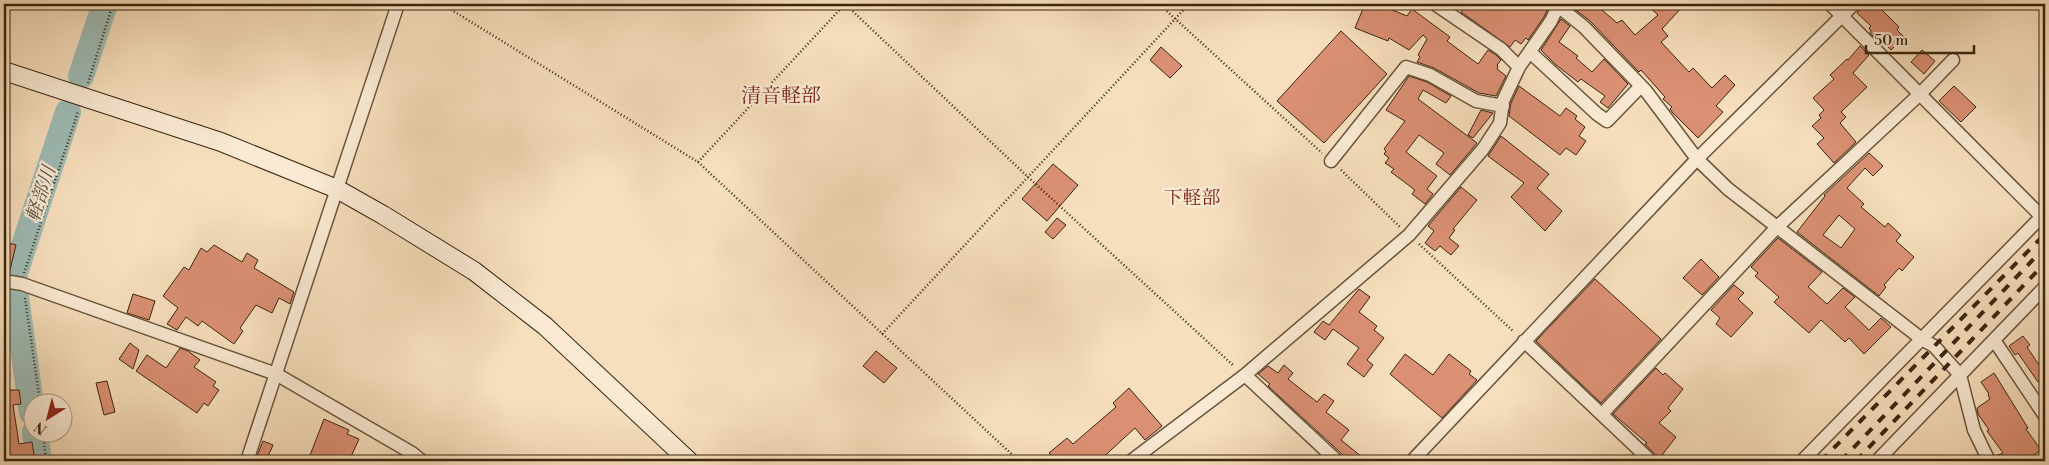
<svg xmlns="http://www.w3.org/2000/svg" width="2049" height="465" font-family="'Libre Bodoni','Noto Serif JP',serif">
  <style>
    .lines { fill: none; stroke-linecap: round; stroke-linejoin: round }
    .river { stroke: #9ebcb6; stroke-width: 26 }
    .building { fill: #db9074; stroke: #3b250f; fill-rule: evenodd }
    .street-casing { stroke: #6a543a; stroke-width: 15 }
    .secondary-casing { stroke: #3b250f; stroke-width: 20 }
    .path { stroke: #3b250f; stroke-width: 2.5; stroke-dasharray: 1 2.5; stroke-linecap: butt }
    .street { stroke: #faead4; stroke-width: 12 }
    .secondary { stroke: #faead4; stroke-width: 18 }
    .rail { stroke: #3b250f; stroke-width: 4; stroke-dasharray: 9 9; stroke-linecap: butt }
    .labels { text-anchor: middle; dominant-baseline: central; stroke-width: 4.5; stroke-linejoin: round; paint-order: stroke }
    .water-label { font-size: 19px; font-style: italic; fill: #595241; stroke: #faead4 }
    .neighbourhood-label { font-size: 19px; fill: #7a1f14; stroke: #faead4 }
    .quarter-label { font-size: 20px; fill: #7a1f14; stroke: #faead4 }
  </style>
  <rect width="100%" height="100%" fill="#f7dfbd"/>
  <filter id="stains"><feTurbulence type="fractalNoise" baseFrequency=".004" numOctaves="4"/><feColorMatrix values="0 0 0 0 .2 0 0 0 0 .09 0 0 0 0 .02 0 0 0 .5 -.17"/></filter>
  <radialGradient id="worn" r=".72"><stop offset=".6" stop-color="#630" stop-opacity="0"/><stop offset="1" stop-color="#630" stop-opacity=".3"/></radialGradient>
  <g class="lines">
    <path class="river" d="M 81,76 L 105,4
      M 14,276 L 68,112
      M 15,290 L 32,412
      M 35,432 L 39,461"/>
  </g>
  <path class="building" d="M 1365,4 L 1378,4 L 1407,16 L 1412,9 L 1450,37 L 1447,41 L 1478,64 L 1488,50 L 1496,55 L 1501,60 L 1497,65 L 1498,67 L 1497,69 L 1506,76 L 1496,96 L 1479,93 L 1434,68 L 1417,62 L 1420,57 L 1418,55 L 1427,39 L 1423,35 L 1409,50 L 1389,38 L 1388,41 L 1355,28 Z
    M 1467,4 L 1550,4 L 1544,17 L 1528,40 L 1526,38 L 1521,44 L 1515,40 L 1510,47 L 1461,12 Z
    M 1568,4 L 1595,4 L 1617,23 L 1622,20 L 1635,35 L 1658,15 L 1646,4 L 1685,4 L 1662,29 L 1668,36 L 1661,42 L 1689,72 L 1693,68 L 1712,88 L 1725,75 L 1735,85 L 1716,106 L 1723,112 L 1698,138 L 1673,113 L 1670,109 L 1672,107 L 1663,99 L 1665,97 L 1641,70 L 1639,72 L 1590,21 Z
    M 1864,4 L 1876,4 L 1899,27 L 1897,30 L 1904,37 L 1891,50 L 1883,42 L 1881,44 L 1870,33 L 1871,31 L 1869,28 L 1871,26 L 1857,13 Z
    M 1561,19 L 1570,26 L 1559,42 L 1578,56 L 1576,58 L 1592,72 L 1604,59 L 1628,84 L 1608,108 L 1600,102 L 1605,96 L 1581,79 L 1578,82 L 1555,64 L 1541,50 Z
    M 1341,31 L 1387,74 L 1324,143 L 1277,101 Z
    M 1860,46 L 1869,55 L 1853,73 L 1867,87 L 1841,112 L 1846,117 L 1840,123 L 1856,142 L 1834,163 L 1817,144 L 1824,138 L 1812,126 L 1821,118 L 1819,115 L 1824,110 L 1813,98 L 1834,79 L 1830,75 L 1847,59 L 1848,60 Z
    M 1161,47 L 1182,66 L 1170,78 L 1150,60 Z
    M 1922,50 L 1935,61 L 1924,74 L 1911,62 Z
    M 1409,76 L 1427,82 L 1451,96 L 1446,103 L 1423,90 L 1418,99 L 1477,143 L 1450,175 L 1436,164 L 1444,153 L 1419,135 L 1406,152 L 1437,176 L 1427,189 L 1433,194 L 1425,204 L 1412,194 L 1415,190 L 1391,172 L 1394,169 L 1385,163 L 1389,158 L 1384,154 L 1386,151 L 1384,149 L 1405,121 L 1386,110 Z
    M 1519,86 L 1560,116 L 1566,108 L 1577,116 L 1575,119 L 1585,127 L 1579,136 L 1586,141 L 1576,155 L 1566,148 L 1560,155 L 1509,116 L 1511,103 Z
    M 1954,86 L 1976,107 L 1961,122 L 1939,101 Z
    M 1481,110 L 1493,113 L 1473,138 L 1468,135 Z
    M 1501,136 L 1549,174 L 1537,188 L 1562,211 L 1545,231 L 1511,197 L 1524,183 L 1488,156 Z
    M 1869,153 L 1883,166 L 1873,176 L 1865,168 L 1847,188 L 1864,204 L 1861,207 L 1885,227 L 1888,223 L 1901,235 L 1896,241 L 1914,257 L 1902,271 L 1899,268 L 1884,285 L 1886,287 L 1879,296 L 1797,232 L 1825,196 L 1824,195 ZM 1839,215 L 1855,229 L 1841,248 L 1823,235 Z
    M 1053,164 L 1078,185 L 1047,221 L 1022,199 Z
    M 1461,187 L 1477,200 L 1453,229 L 1455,230 L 1449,238 L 1459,246 L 1451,255 L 1440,246 L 1435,251 L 1425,243 L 1434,231 L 1428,226 Z
    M 1057,218 L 1066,225 L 1053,239 L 1045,232 Z
    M 1778,238 L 1822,272 L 1808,287 L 1827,304 L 1843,288 L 1855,297 L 1845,307 L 1869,330 L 1881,318 L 1891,327 L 1864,354 L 1849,338 L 1845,342 L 1821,320 L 1809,333 L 1774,302 L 1779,297 L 1755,276 L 1758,273 L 1751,267 Z
    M 4,242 L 16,245 L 9,274 L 4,273 Z
    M 214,245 L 242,262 L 247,253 L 258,260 L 254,268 L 294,292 L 290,304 L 279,298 L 272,313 L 256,305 L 240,328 L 243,331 L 234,344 L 202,321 L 198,326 L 186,317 L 177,330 L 167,324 L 178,308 L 163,296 L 184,267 L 189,270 L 201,248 L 207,252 Z
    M 1701,259 L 1719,277 L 1702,295 L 1683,278 Z
    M 1595,279 L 1661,339 L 1601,403 L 1536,341 Z
    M 1734,285 L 1744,293 L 1738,299 L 1753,313 L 1731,337 L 1716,324 L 1720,318 L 1711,310 Z
    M 1359,289 L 1370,297 L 1359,312 L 1377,326 L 1374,330 L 1384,338 L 1367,360 L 1373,365 L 1364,377 L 1347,364 L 1359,348 L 1333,329 L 1325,340 L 1314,332 L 1323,321 L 1329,325 Z
    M 133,294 L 155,301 L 149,320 L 127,313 Z
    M 2023,336 L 2030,345 L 2027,347 L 2045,374 L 2045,378 L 2038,382 L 2018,353 L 2015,355 L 2009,346 Z
    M 130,343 L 139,350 L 133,369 L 119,359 Z
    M 180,348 L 188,351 L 200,360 L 194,367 L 216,382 L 213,386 L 219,390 L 208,406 L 204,403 L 197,413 L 136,371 L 147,355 L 166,368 Z
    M 876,351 L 897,368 L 884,383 L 863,366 Z
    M 1405,354 L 1433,375 L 1449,354 L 1471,371 L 1469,374 L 1477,380 L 1442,418 L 1390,374 Z
    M 1284,365 L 1293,373 L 1288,379 L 1317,402 L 1324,394 L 1334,401 L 1326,412 L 1349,430 L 1341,440 L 1367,461 L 1345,461 L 1343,455 L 1268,386 L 1270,384 L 1258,374 L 1268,366 L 1278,373 Z
    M 1656,368 L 1663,375 L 1665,373 L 1683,389 L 1668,408 L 1671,411 L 1659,423 L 1676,437 L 1659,459 L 1645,444 L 1647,443 L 1613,414 Z
    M 1994,373 L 2028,428 L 2026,429 L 2041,450 L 2025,461 L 1997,461 L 1996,456 L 2003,453 L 1987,431 L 1989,430 L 1978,414 L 1977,408 L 1990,399 L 1988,395 L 1989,394 L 1981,382 Z
    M 107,381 L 115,412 L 104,415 L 96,383 Z
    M 1129,388 L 1162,426 L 1145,440 L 1135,428 L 1099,461 L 1056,461 L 1049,453 L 1067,438 L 1073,444 L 1116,407 L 1113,403 Z
    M 4,390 L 19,390 L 21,404 L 13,405 L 19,444 L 32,442 L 35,461 L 4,460 Z
    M 324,419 L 349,430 L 347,434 L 359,439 L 349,461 L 319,461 L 309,458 Z
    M 263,441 L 273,445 L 266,461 L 255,461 Z"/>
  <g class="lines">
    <defs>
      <path id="street" d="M 1435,4 L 1501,49 L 1519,67
        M 1830,4 L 2042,217
        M 1558,6 L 1584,27 L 1646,91 L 1697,159 L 1728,189 L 1923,340 L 1934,346 L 1960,375 L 1974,430 L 1989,461
        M 1530,52 L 1597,114 L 1607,121 L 1641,86
        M 1331,161 L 1406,67 L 1430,75 L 1476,101 L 1503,106
        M 4,281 L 22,284 L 276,374 L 412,453 L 422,461
        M 1994,340 L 2045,416
        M 1524,341 L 1651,461
        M 1245,375 L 1337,461
        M 1602,414 L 1777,227 L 1920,94 L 1953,60
        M 247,461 L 398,4
        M 1131,461 L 1245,375 L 1409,235 L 1483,149 L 1500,123 L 1503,101 L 1519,67 L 1551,21 L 1559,4
        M 1412,461 L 1697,159 L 1854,4
        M 1802,461 L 2045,213
        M 1877,461 L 2045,287"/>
      <path id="secondary" d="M 4,71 L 221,142 L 337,189 L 383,215 L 474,271 L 545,326 L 689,461"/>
    </defs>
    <use href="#street" class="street-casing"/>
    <use href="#secondary" class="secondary-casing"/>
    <path class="path" d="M 442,4 L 698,162 L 1019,461
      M 845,4 L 1028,177 L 1234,366
      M 1159,4 L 1322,153
      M 88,83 L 113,4
      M 698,162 L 845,4
      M 1341,170 L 1400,227
      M 1419,244 L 1514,332
      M 24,273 L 78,112
      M 25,298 L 40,402
      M 882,334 L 1189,4
      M 43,432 L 46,461"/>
    <use href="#street" class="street"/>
    <use href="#secondary" class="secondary"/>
    <path class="rail" d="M 1821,461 L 2045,234
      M 1841,461 L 2045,247
      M 1856,461 L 2045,263"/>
  </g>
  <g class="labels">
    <g class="water-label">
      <text transform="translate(41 194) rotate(-72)">軽部川</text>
    </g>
    <g class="neighbourhood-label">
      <text x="1192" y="198">下軽部</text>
    </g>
    <g class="quarter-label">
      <text x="781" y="96">清音軽部</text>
    </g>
  </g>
  <rect width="2049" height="465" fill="none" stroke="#f7dfbd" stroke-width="20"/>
  <rect x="5" y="5" width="2039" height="455" fill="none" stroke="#3b250f" stroke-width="2.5"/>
  <rect x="10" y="10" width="2029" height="445" fill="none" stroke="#3b250f"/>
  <g transform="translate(48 418) rotate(216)"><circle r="24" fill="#faead4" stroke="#ae9b85"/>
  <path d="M0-4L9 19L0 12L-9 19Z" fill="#8f2418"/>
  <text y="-8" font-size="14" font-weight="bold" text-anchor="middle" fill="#3b250f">N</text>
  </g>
  <path d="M1866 45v8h108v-8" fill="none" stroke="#3b250f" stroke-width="2.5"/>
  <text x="1874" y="45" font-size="15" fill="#3b250f" stroke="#faead4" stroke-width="4" paint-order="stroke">50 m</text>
  <rect width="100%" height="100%" filter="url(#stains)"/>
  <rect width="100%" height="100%" fill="url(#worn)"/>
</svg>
